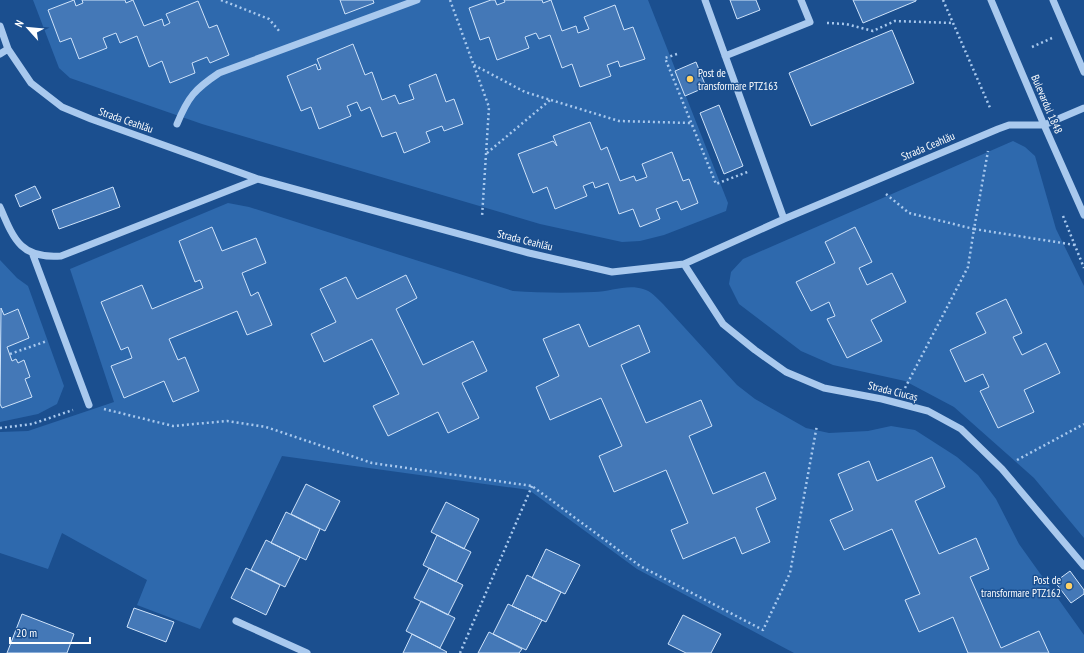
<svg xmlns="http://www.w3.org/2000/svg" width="1084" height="653" font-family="'PT Sans Narrow',sans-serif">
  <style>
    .green { fill: #2e69ad }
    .building { fill: #4478b7; stroke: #cfe3fa }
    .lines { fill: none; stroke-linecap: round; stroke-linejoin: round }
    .path { stroke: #a9c9ee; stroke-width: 2.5; stroke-dasharray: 2 3; stroke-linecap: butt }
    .minor { stroke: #a9c9ee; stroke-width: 7 }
    .poi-dot { fill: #ffd166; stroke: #1b4f8f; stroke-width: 1.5 }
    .labels { text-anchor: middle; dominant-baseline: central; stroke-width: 3; stroke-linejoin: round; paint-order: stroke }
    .poi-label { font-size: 11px; fill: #fff; stroke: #1b4f8f; text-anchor: start }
    .street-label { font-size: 11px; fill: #fff; stroke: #1b4f8f }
  </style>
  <rect width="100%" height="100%" fill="#1b4f8f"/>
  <path class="green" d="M 33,0 L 648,0 L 728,203 L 726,211 L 664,235 L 640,241 L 622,242 L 540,224 L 202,124 L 70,78 L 59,68 Z
    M 1013,141 L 1025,147 L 1035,156 L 1056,229 L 1084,286 L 1084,538 L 1034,478 L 954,407 L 905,381 L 833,365 L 801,351 L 739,304 L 729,284 L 731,272 L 743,259 Z
    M 228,203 L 249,207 L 513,291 C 540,293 567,293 594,292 C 610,292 627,284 643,289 C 651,291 657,298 663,304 L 737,385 L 755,399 L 806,428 L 829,433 L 868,431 L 891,426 L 915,430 L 957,457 L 978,475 L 996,499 L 1019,544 L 1084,635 L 1084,653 L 794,653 L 637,569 L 529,490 L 282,456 L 200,629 L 137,605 L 147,580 L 62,533 L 48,569 L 0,553 L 0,432 L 28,431 L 114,402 L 70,269 Z
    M 0,260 L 17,278 L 28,286 L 64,386 L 57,404 L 38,414 L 0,422 Z"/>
  <path class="building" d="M 74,0 L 76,6 L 83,3 L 82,0 L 125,0 L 126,3 L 133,0 L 144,26 L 162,19 L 164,26 L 170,23 L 166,14 L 198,1 L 209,28 L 217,25 L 229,55 L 210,63 L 207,57 L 192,63 L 195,73 L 170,83 L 162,61 L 149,67 L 137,36 L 120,43 L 116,33 L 103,38 L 107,48 L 79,59 L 71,38 L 60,42 L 48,10 Z
    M 340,0 L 373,0 L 374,3 L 345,14 Z
    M 491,0 L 495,0 L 497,5 L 505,2 L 504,0 L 542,0 L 543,3 L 551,0 L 562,31 L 576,26 L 578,33 L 589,29 L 584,17 L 615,5 L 624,30 L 633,27 L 645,59 L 620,67 L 618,61 L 607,65 L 611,76 L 580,87 L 572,64 L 562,68 L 550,35 L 539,39 L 536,33 L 525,37 L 529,48 L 497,60 L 489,37 L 480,40 L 469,8 Z
    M 730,0 L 756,0 L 760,10 L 737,19 Z
    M 853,0 L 916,0 L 916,1 L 863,23 Z
    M 892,30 L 914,83 L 811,126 L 789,73 Z
    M 353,44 L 365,75 L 372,72 L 382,100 L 395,95 L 399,104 L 414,99 L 409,85 L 436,74 L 446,102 L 454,99 L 463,124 L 444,131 L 442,126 L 426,132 L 430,142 L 404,153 L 396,132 L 382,137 L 370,107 L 361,111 L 357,102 L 347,106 L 351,116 L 319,129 L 311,107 L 301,111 L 287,76 L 316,64 L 318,70 L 321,69 L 317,59 Z
    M 696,62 L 706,87 L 685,96 L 675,71 Z
    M 719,105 L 743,166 L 724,174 L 700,113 Z
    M 590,122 L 601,150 L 607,147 L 620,181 L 634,176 L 636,181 L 647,177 L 642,164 L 672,152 L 683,181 L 689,179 L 698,203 L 681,210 L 677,201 L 656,209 L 660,219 L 640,227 L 633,209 L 619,214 L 608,183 L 595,188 L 593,182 L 583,186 L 587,196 L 555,209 L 547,187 L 533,193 L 518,154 L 553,141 L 557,146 L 553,136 Z
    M 35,186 L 41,198 L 20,207 L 15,195 Z
    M 113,187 L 120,207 L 59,229 L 52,210 Z
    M 212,227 L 222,251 L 256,238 L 266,263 L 242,273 L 251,296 L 258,292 L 272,325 L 247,335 L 237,311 L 169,339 L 178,360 L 185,357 L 199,391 L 173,402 L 164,381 L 124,398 L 111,366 L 132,358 L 128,347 L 121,350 L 101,302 L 142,285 L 152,309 L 203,288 L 200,280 L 195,282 L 179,241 Z
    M 855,227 L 872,262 L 859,268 L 867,285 L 892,273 L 906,302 L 871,320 L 882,341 L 847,358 L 827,319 L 835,316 L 829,302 L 811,311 L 796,282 L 835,263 L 825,242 Z
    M 406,275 L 417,298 L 396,309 L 423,365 L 473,341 L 487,371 L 462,383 L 479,418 L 448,433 L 438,412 L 388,436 L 373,406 L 399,394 L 372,339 L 324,362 L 311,334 L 336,322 L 320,289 L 346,277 L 357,299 Z
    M 1006,299 L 1022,333 L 1013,337 L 1022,355 L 1046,343 L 1060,373 L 1024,390 L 1034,412 L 998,428 L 980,391 L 989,387 L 983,374 L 965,382 L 950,350 L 986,333 L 976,313 Z
    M 1,308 L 4,315 L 18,309 L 29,338 L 7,347 L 12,361 L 16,359 L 18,363 L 24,360 L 30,377 L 25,379 L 32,397 L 2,408 L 0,404 Z
    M 579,324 L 589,347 L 639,325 L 650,352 L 621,365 L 646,423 L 701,400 L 712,426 L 689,436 L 713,494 L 765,472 L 776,499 L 756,508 L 770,542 L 742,554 L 735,537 L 683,559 L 671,530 L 688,523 L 666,470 L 614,492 L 599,456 L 622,446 L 601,398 L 550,420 L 536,387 L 559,376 L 543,339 Z
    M 932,457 L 945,487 L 915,501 L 939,554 L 976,538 L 989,569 L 970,577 L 1001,648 L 1039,631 L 1049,653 L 968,653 L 953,617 L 919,632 L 905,600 L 920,594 L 892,529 L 844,550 L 830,520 L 853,510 L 838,474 L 869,461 L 877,481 Z
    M 306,484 L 340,501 L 325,531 L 291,514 Z
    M 446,502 L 479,519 L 464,549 L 431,532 Z
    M 286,512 L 320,529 L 306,560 L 271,543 Z
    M 437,535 L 471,552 L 456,582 L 423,565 Z
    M 266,540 L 300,557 L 285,587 L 251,570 Z
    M 546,549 L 580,565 L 565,594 L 532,578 Z
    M 246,568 L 280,585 L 266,615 L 231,598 Z
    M 429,568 L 463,585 L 448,615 L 414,598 Z
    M 1070,571 L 1084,590 L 1084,594 L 1071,603 L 1055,582 Z
    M 527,575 L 561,592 L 546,622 L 512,606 Z
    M 421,601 L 455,618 L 440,648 L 406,631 Z
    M 508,604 L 542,620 L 526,650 L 493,634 Z
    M 134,608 L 174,622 L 166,642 L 127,627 Z
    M 22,614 L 74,634 L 67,653 L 7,653 Z
    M 683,615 L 721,634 L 711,653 L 686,653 L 668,644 Z
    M 489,632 L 522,649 L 519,653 L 478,653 Z
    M 412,634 L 447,652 L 446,653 L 403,653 Z"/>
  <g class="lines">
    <path class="path" d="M 221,0 L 269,19 L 280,32
      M 450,0 L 489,107 L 482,217
      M 943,0 L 991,110
      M 827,23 L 846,24 L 873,31 L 895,21 L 953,23
      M 1032,47 L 1052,38
      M 677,54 L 665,58 L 716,184 L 750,171
      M 474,65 L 525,92 L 619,121 L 691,123
      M 487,153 L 550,100
      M 886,194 L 909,213 L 974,229 L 988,151
      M 1063,216 L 1084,268
      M 10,354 L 47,341
      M 905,388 L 968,267 L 974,229 L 1075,245
      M 104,409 L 173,426 L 227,421 L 266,427 L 372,463 L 532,486 L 640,566 L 763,630 L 790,573 L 817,425
      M 0,428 L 32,424 L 73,410
      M 1017,460 L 1084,424
      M 460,653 L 532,486"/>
    <path class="minor" d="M 705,0 L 784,219
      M 991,0 L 1044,125 L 1084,215
      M 1053,0 L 1084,72
      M 0,26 L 8,49 L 31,83 L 62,107 L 91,119 L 258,179 L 529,253 L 612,272 L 684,264 L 784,219 L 998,129 L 1009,125 L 1044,125 L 1084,108
      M 0,54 L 8,49
      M 725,56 L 810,22 L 801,0
      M 177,124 C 188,97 195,89 219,73 L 417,0
      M 0,207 C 14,240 21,259 61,256 L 258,179
      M 33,255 L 89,405
      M 684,264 L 723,324 L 755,350 L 786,372 L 824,388 L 882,399 L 928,411 L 961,429 L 1002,469 L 1084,566
      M 236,621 L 307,653"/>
  </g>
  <g class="poi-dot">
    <circle cx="690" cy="79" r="4"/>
    <circle cx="1069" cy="586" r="4"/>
  </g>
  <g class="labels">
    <g class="poi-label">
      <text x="698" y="73">Post de<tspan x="698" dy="13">transformare PTZ163</tspan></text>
      <text x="1061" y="580" text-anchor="end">Post de<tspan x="1061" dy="13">transformare PTZ162</tspan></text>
    </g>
    <g class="street-label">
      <text transform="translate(1047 104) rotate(67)">Bulevardul 1848</text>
      <text transform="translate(126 120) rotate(19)">Strada Ceahlău</text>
      <text transform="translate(928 146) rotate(-23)">Strada Ceahlău</text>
      <text transform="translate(525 240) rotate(14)">Strada Ceahlău</text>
      <text transform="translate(893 391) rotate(14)">Strada Ciucaș</text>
    </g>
  </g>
  <g transform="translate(28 28) rotate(297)" stroke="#1b4f8f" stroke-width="3" paint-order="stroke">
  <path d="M0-3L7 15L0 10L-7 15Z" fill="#ffffff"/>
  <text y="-6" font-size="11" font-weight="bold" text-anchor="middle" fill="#ffffff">N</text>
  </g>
  <path d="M10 637v6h80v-6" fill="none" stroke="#ffffff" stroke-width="2"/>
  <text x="16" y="637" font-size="12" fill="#ffffff" stroke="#1b4f8f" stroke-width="3" paint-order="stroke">20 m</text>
</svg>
